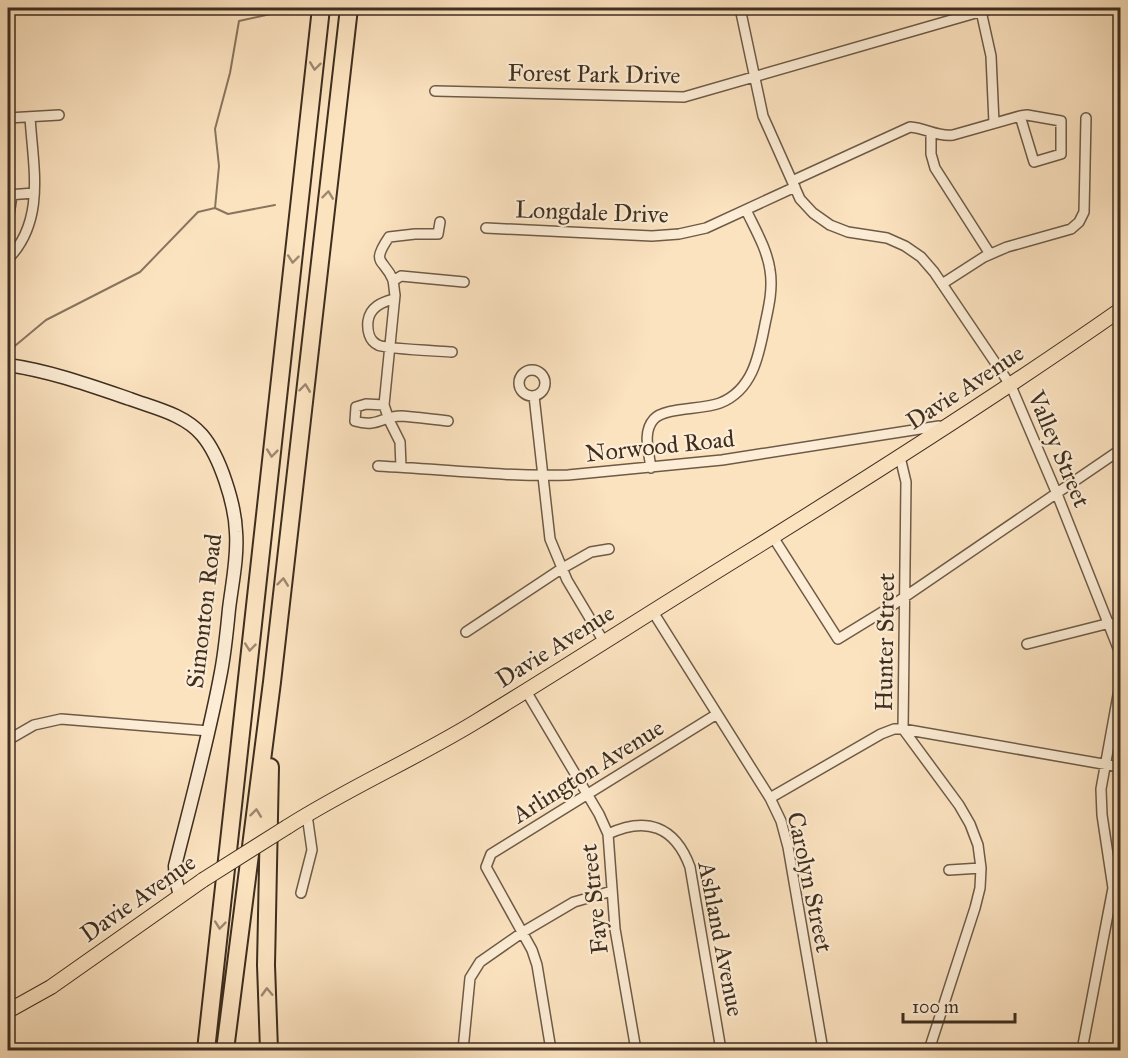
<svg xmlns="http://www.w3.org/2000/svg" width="1128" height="1058" font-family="'IM FELL Great Primer',serif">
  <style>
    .green { fill: #dcc4a5; stroke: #8d7962; stroke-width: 1.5 }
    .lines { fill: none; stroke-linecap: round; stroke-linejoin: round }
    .stream { stroke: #89755f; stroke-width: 2 }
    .street-casing { stroke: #6e5b47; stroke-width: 12 }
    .secondary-casing { stroke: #3e2e1f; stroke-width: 15 }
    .primary-casing { stroke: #3e2e1f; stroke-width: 16 }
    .highway-casing { stroke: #3e2e1f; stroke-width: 20 }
    .street { stroke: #fdedd6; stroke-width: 9 }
    .secondary { stroke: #fdedd6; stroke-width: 12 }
    .primary { stroke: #fce3c0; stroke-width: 14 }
    .highway { stroke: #fce3c0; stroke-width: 16 }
    .primary-bridge-casing { stroke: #3e2e1f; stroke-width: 16; stroke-linecap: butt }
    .primary-bridge { stroke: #fce3c0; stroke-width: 14 }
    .oneway { stroke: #9d8870 }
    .labels { text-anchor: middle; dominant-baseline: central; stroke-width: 4.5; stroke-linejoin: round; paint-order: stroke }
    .street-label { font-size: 24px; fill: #3e2e1f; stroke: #fdedd6 }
  </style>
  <rect width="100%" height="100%" fill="#fce3c0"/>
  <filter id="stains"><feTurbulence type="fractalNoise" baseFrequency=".00333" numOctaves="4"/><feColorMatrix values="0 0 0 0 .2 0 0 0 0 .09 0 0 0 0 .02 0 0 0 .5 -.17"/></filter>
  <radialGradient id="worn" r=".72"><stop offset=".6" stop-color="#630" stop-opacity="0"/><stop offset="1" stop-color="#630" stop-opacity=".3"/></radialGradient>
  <path class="green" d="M 87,1047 L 99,1050 L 8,1050 L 8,1049 Z"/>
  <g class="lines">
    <path class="stream" d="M 215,208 L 228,214 L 275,205
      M 10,350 L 46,320 L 140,272 L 198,212 L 215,208 L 219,166 L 215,129 L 230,73 L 239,21 L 284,11 L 285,8"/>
    <defs>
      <path id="street" d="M 740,8 L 763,116 L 800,199 L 813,213 L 830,225 L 848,232 L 887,238 L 905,246 L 921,257 L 934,272 L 1011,386 L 1057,494 L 1120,653
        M 981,11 L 991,56 L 994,123
        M 435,91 L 684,97 L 993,8
        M 8,118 L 59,115
        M 931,133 L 931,154 L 935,168 L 990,254
        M 792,181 L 910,127 C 926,128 937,137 953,135 L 1020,116 L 1027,115 L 1061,121 L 1061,154 L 1034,162 L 1020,116
        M 8,195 L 34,193
        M 8,222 L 12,195
        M 486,228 L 652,236 L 679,234 L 706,228 L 795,187
        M 8,259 C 46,220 33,167 30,117
        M 393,281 L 401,276 L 464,282
        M 942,284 L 984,257 L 1007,247 L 1071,229 L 1079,222 L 1084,212 L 1086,118
        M 394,299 C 382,302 370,307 368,321 C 367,330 369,341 378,345 C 385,349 440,351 452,352
        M519 383a13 13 0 1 1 26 0a13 13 0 1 1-26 0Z
        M 534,396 L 550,539 L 567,580 L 604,642
        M 384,405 L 366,404 L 356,407 L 355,421 C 378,428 382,416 401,416 C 416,417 432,419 448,421
        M 900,457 L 906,482 L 903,729 L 959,805 L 970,824 L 978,845 L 981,868 L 980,888 L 975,908 L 929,1050
        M 378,466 C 441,469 505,477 568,475 L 722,460 L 939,426 L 942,429
        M 401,467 L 400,442 L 389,420 L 384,405 L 395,295 C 394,290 394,285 393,280 C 384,258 370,265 389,237 L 415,234 L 438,234 L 440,222
        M 651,468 C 649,452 642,432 654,419 C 665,407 702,410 720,403 C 753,390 759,355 765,324 C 769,306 773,288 770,270 C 767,249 755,229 746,210
        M 773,537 L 838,639 L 887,609 L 1120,450
        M 653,612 L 770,798 L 781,821 L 788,847 L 823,1050
        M 466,632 L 561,569 L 591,552 L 609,549
        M 1027,644 L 1110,623
        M 526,691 L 599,814 L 608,834 L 615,929 L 636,1050
        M 8,740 L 34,725 L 61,719 L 209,731
        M 770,798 L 881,734 L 894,729 L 903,729 L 1120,767
        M 608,834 C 646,816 675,826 690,867 L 721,1050
        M 949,870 L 981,868
        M 301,893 L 312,850 L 307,815
        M 463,1050 L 470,978 L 480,962 L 523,932 L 574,902 L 612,891
        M 551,1050 L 537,965 L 532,950 L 486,867 L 491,854 L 717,714
        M 1082,1050 L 1113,888 L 1102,815 L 1101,789 L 1120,684"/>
      <path id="secondary" d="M 8,365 C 50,371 89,385 130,399 C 154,408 184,414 202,435 C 220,456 235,504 236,532 C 238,557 232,584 229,609 C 227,630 225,651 221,672 C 209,737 191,802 175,866 L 176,881 L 180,895"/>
      <path id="primary" d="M 287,827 C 348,788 415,759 477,721 C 569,665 660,606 753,549 C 877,472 1000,394 1120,310
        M 8,1011 L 51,987 L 203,880"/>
      <path id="highway" d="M 206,1050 L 321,8
        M 225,1050 L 272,682 L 349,8
        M 269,1050 L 266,965 L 270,767"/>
    </defs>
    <use href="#street" class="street-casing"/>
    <use href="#secondary" class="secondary-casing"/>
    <use href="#primary" class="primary-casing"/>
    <use href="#highway" class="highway-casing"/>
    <use href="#street" class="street"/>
    <use href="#secondary" class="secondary"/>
    <use href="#primary" class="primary"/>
    <use href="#highway" class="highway"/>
    <defs>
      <path id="primary-bridge" d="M 203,880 L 287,827"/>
    </defs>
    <use href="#primary-bridge" class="primary-bridge-casing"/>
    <use href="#primary-bridge" class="primary-bridge"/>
  </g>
  <defs><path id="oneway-chevron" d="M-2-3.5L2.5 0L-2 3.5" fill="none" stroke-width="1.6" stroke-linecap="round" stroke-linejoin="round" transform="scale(1.5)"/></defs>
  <g class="oneway">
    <use href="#oneway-chevron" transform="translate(315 66) rotate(97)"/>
    <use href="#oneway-chevron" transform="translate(328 195) rotate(-83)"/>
    <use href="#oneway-chevron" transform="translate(293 259) rotate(96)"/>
    <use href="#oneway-chevron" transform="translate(305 388) rotate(-83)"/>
    <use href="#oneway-chevron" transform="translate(272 453) rotate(96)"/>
    <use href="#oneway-chevron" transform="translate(283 582) rotate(-83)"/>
    <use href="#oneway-chevron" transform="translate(250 647) rotate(96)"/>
    <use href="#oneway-chevron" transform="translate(256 813) rotate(-83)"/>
    <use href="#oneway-chevron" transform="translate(220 925) rotate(96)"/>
    <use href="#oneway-chevron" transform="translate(267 992) rotate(-92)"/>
  </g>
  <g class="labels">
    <g class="street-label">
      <text transform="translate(594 74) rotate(1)">Forest Park Drive</text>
      <text transform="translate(592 212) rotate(2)">Longdale Drive</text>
      <text transform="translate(965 387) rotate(-33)">Davie Avenue</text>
      <text transform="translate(660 446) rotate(-6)">Norwood Road</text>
      <text transform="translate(1059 449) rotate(67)">Valley Street</text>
      <text transform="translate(204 611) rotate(-83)">Simonton Road</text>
      <text transform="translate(885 642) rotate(-89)">Hunter Street</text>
      <text transform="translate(555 646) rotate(-32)">Davie Avenue</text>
      <text transform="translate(588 771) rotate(-32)">Arlington Avenue</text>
      <text transform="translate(810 882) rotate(78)">Carolyn Street</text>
      <text transform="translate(138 898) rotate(-35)">Davie Avenue</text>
      <text transform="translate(594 899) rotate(-96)">Faye Street</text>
      <text transform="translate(721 939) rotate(79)">Ashland Avenue</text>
    </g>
  </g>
  <rect width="1128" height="1058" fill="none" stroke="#fce3c0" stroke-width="30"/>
  <rect x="9" y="9" width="1110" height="1040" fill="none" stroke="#3e2e1f" stroke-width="3"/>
  <rect x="15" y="15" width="1098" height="1028" fill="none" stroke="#3e2e1f" stroke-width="1.5"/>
  <path d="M903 1013v9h112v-9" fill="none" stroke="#3e2e1f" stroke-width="3"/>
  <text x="912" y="1013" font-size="18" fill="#3e2e1f" stroke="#fdedd6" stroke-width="4.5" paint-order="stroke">100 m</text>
  <rect width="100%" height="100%" filter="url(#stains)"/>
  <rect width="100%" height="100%" fill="url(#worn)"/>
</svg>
